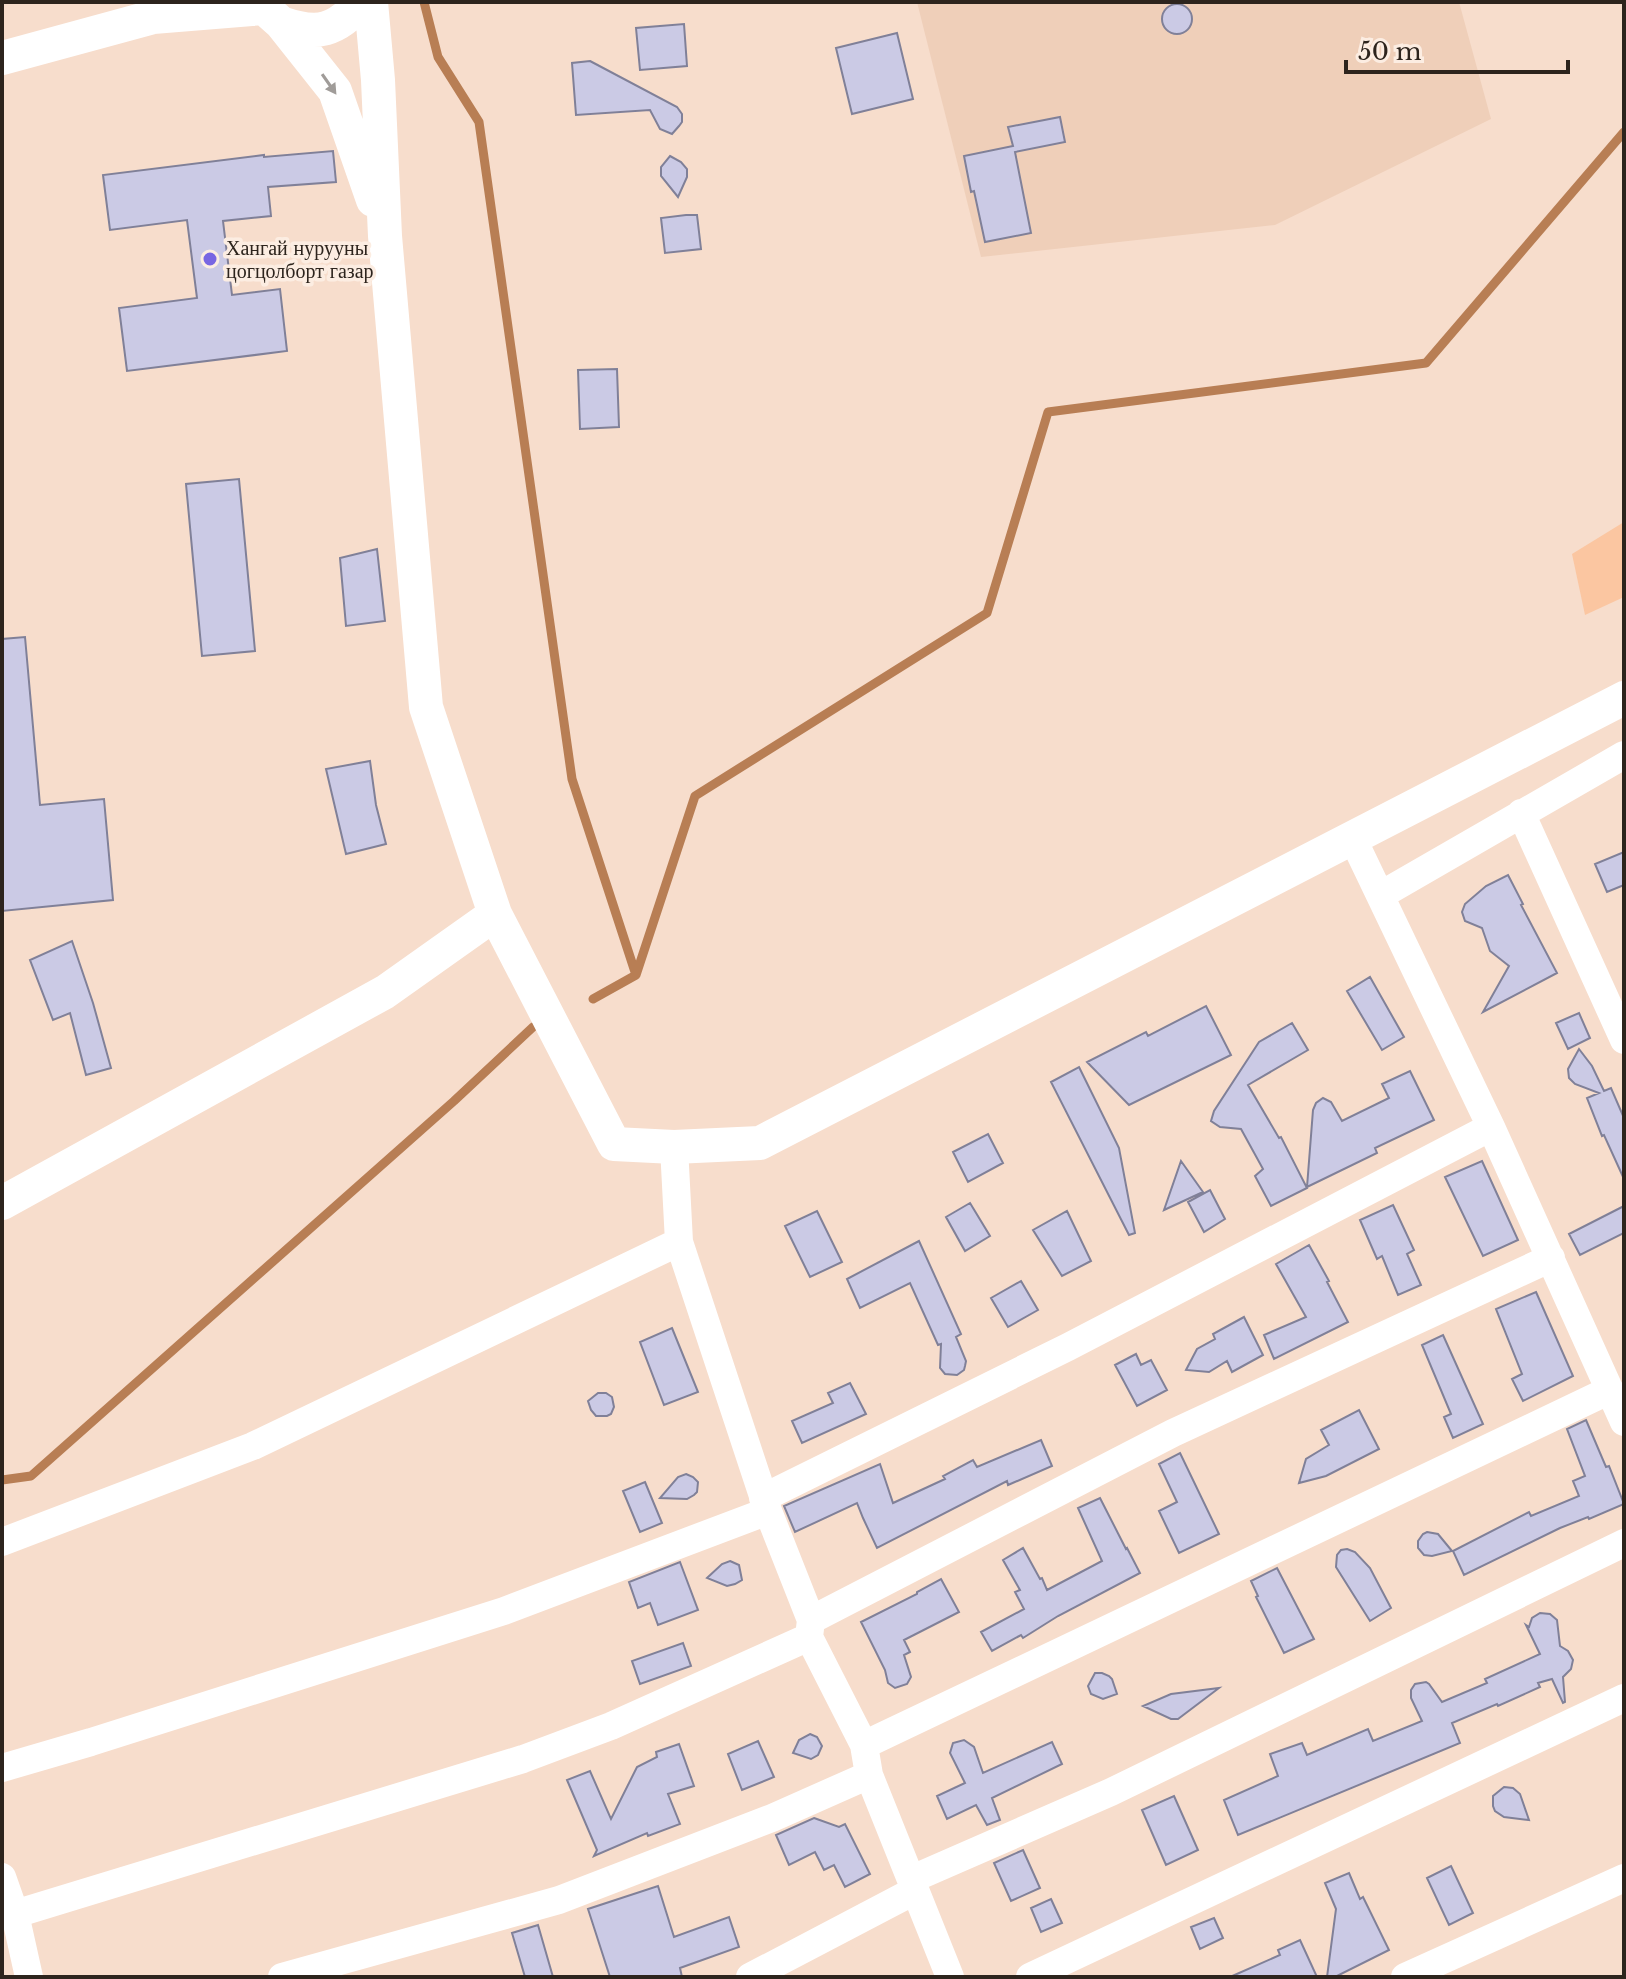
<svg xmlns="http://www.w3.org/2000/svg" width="1626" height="1979" font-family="'Libre Baskerville',serif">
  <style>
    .built { fill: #efcfb9 }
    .green { fill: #fbc6a1 }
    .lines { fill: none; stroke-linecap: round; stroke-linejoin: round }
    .stream { stroke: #b87e54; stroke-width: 9 }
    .building { fill: #cbcae5; stroke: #808098; stroke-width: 2 }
    .minor { stroke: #fff; stroke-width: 28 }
    .tertiary { stroke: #fff; stroke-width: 34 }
    .oneway { fill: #a09c99 }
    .poi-dot { fill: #7966e2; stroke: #fcede2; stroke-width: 3 }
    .labels { text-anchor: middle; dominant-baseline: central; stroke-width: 7; stroke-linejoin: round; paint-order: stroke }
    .poi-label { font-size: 20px; fill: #2d241d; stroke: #fcede2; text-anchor: start }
  </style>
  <rect width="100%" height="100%" fill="#f7ddcc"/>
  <path class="built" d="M 917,2 L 1459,2 L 1491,119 L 1275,225 L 981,257 Z"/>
  <path class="green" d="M 1624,522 L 1624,597 L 1585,615 L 1572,554 Z"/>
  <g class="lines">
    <path class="stream" d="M 424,2 L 438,57 L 479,122 L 572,779 L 636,975 L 593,999
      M 636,975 L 695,796 L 987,613 L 1048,412 L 1426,363 L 1624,132
      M 2,1480 L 31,1476 L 454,1101 L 533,1027"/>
  </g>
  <path class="building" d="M1162 19a15 15 0 1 1 30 0a15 15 0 1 1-30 0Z
    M 684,24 L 687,66 L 640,70 L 636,28 Z
    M 897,33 L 913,99 L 852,114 L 836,48 Z
    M 590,61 L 677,107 L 682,114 L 682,122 L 679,126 L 672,134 L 660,129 L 650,110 L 576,115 L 572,63 Z
    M 1060,117 L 1065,142 L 1015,152 L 1031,233 L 985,242 L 974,191 L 971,192 L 964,156 L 1013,146 L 1008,127 Z
    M 333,151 L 336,182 L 268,187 L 271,216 L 223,221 L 232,295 L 280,289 L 287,351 L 127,371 L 119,308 L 197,298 L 187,220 L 110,230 L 103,175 L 264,155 L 264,157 Z
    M 670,156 L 681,162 L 687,169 L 687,177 L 678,197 L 661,176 L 661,167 Z
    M 686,215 L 697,215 L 701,249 L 665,253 L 661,218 Z
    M 617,369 L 619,427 L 580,429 L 578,370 Z
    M 239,479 L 255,651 L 202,656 L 186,484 Z
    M 377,549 L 385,621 L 346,626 L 340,558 Z
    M 25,637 L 40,805 L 104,799 L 113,900 L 2,911 L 2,639 Z
    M 370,761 L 376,805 L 386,844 L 346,854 L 326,769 Z
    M 1624,852 L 1624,885 L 1607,892 L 1595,864 Z
    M 1508,875 L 1523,904 L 1521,905 L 1557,973 L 1483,1012 L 1509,966 L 1490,951 L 1482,928 L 1465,921 L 1462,912 L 1465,904 L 1486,886 Z
    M 72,941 L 93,1003 L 111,1068 L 86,1075 L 70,1013 L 53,1020 L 30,960 Z
    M 1370,977 L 1404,1037 L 1382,1050 L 1347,991 Z
    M 1206,1006 L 1231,1055 L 1129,1105 L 1087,1062 L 1146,1032 L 1148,1036 Z
    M 1579,1013 L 1590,1038 L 1568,1049 L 1556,1023 Z
    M 1292,1023 L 1308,1050 L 1248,1085 L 1279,1138 L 1281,1137 L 1307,1188 L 1271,1206 L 1255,1176 L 1263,1169 L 1241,1129 L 1220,1127 L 1211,1121 L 1214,1111 L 1259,1042 Z
    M 1579,1049 L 1592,1066 L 1604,1091 L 1611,1088 L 1624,1118 L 1624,1179 L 1604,1135 L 1602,1136 L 1587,1098 L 1599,1093 L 1575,1084 L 1569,1078 L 1568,1069 Z
    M 1079,1067 L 1119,1148 L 1135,1233 L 1129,1235 L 1051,1082 Z
    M 1410,1071 L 1434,1120 L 1375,1148 L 1377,1153 L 1307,1187 L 1313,1110 L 1316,1103 L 1323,1098 L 1331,1102 L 1342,1121 L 1389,1098 L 1382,1084 Z
    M 988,1134 L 1003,1163 L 968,1182 L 953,1152 Z
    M 1181,1161 L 1203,1192 L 1164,1210 Z
    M 1482,1161 L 1518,1240 L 1483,1256 L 1445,1177 Z
    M 1210,1190 L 1225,1219 L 1204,1232 L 1188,1202 Z
    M 970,1203 L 990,1236 L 965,1251 L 946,1217 Z
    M 1393,1205 L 1414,1250 L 1407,1254 L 1421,1285 L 1398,1295 L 1382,1256 L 1377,1259 L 1360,1220 Z
    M 1624,1206 L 1624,1233 L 1580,1255 L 1569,1234 Z
    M 817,1211 L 842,1262 L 810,1277 L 785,1226 Z
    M 1067,1211 L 1091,1261 L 1062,1276 L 1033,1230 Z
    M 919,1241 L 961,1334 L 956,1337 L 966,1361 L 965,1366 L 964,1370 L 957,1375 L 945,1374 L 940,1368 L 941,1344 L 938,1345 L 910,1283 L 860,1308 L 847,1279 Z
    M 1309,1245 L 1329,1281 L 1327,1282 L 1348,1322 L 1274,1359 L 1264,1335 L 1306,1317 L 1276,1264 Z
    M 1021,1281 L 1038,1310 L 1008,1327 L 991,1298 Z
    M 1536,1292 L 1573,1376 L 1523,1401 L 1512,1379 L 1522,1374 L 1496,1309 Z
    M 1244,1317 L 1263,1355 L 1232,1372 L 1227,1361 L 1209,1372 L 1186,1370 L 1197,1349 L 1215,1339 L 1213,1334 Z
    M 672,1328 L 698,1392 L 664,1405 L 640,1342 Z
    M 1443,1335 L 1483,1424 L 1453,1438 L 1444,1417 L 1451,1414 L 1422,1345 Z
    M 1136,1354 L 1141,1365 L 1151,1360 L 1167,1390 L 1137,1406 L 1115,1365 Z
    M 850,1383 L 866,1414 L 802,1443 L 792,1421 L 833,1403 L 828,1393 Z
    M 598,1393 L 606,1393 L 612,1397 L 614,1407 L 611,1414 L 607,1416 L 596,1416 L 591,1410 L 588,1401 Z
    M 1359,1410 L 1379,1449 L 1326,1476 L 1299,1483 L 1306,1459 L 1329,1445 L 1321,1430 Z
    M 1586,1420 L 1606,1467 L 1609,1466 L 1624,1504 L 1589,1519 L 1588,1517 L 1560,1528 L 1464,1575 L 1453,1551 L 1529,1512 L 1531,1516 L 1579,1496 L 1573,1481 L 1585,1476 L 1567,1429 Z
    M 1041,1440 L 1052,1466 L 1008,1485 L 1007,1481 L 877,1548 L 863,1518 L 857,1503 L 795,1532 L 784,1506 L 880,1464 L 893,1503 L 945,1479 L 943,1476 L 973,1460 L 977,1467 Z
    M 1180,1453 L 1219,1534 L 1179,1553 L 1159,1511 L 1177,1502 L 1159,1464 Z
    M 686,1474 L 693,1477 L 698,1482 L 697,1492 L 694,1495 L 687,1499 L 660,1498 L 678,1477 Z
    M 645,1482 L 662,1523 L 640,1532 L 623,1491 Z
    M 1100,1498 L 1126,1549 L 1127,1548 L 1140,1573 L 1058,1616 L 1023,1638 L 1021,1635 L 992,1651 L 981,1632 L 1024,1609 L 1015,1592 L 1020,1590 L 1003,1560 L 1023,1548 L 1040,1579 L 1042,1578 L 1047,1590 L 1102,1561 L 1078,1508 Z
    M 1427,1532 L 1438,1534 L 1452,1551 L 1432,1556 L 1424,1555 L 1418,1548 L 1418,1541 L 1423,1534 Z
    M 1347,1549 L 1355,1552 L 1370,1568 L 1391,1608 L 1370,1621 L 1336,1567 L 1337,1555 L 1341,1550 Z
    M 730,1561 L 739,1565 L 742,1580 L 735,1584 L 727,1586 L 707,1578 L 722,1564 Z
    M 680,1562 L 698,1610 L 658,1625 L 650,1603 L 638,1608 L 629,1582 Z
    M 1277,1568 L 1314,1639 L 1284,1653 L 1256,1597 L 1258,1596 L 1251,1581 Z
    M 941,1579 L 959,1612 L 904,1640 L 910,1652 L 904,1655 L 911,1677 L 907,1684 L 895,1688 L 888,1683 L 885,1670 L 861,1622 L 917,1594 L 917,1592 Z
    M 1540,1613 L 1550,1614 L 1557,1620 L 1560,1646 L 1568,1651 L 1573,1660 L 1571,1669 L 1563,1677 L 1565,1702 L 1563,1703 L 1552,1679 L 1538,1683 L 1540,1687 L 1498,1706 L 1497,1704 L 1452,1723 L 1460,1743 L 1238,1835 L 1224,1800 L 1278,1776 L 1270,1754 L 1302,1743 L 1307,1755 L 1368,1729 L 1373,1741 L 1422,1721 L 1411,1698 L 1411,1690 L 1415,1684 L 1426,1682 L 1429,1684 L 1442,1702 L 1487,1683 L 1485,1679 L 1540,1654 L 1526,1625 L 1529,1627 L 1532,1618 Z
    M 683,1643 L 691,1666 L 640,1684 L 632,1661 Z
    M 1095,1673 L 1102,1673 L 1109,1676 L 1112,1679 L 1117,1694 L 1103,1699 L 1091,1694 L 1088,1686 Z
    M 1219,1688 L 1178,1719 L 1171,1719 L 1143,1706 L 1171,1694 Z
    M 810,1734 L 817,1737 L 822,1746 L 818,1755 L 811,1759 L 793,1753 L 799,1740 Z
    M 964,1740 L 974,1747 L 983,1773 L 1052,1742 L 1062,1764 L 992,1798 L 1000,1820 L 987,1825 L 976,1805 L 947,1819 L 937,1796 L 965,1783 L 950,1753 L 953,1743 Z
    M 758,1741 L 774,1777 L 742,1790 L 728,1754 Z
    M 679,1744 L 694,1786 L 668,1794 L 680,1824 L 648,1836 L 647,1833 L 594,1856 L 597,1850 L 567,1780 L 590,1771 L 611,1819 L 637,1767 L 657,1757 L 656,1752 Z
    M 1504,1787 L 1513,1788 L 1520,1794 L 1529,1820 L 1504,1817 L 1495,1811 L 1493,1806 L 1493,1796 Z
    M 1174,1796 L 1198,1850 L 1166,1865 L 1142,1810 Z
    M 814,1818 L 839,1827 L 845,1824 L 870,1874 L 845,1887 L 834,1865 L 824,1870 L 815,1852 L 789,1865 L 776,1835 Z
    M 1023,1850 L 1040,1888 L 1011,1901 L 994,1863 Z
    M 1451,1866 L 1473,1913 L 1449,1925 L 1427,1878 Z
    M 1349,1873 L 1360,1899 L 1363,1897 L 1389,1950 L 1335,1977 L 1327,1977 L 1336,1909 L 1325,1883 Z
    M 658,1886 L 674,1937 L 729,1917 L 739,1947 L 680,1968 L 682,1977 L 610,1977 L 588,1909 Z
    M 1051,1899 L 1062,1923 L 1041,1932 L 1031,1908 Z
    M 1214,1918 L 1223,1938 L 1200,1949 L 1191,1927 Z
    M 538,1925 L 553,1977 L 525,1977 L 512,1933 Z
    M 1300,1940 L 1317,1977 L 1230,1977 L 1280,1955 L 1278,1950 Z"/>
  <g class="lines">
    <path class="minor" d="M 1521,813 L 1624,1040
      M 1353,839 L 1491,1127 L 1624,1422
      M 1381,895 L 1624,755
      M 674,1147 L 679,1242 L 768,1511 L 811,1620 L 809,1637 L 864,1745 L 869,1775 L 950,1977
      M 763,1498 L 1068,1347 L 1491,1127
      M 2,1542 L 253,1446 L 679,1242
      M 811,1620 L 1173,1433 L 1551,1258
      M 864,1745 L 1610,1390
      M 2,1768 L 91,1742 L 504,1611 L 768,1511
      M 2,1877 L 15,1914 L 29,1977
      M 912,1879 L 1111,1792 L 1624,1543
      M 15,1914 L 523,1759 L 611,1726 L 809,1637
      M 282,1977 L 559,1900 L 772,1818 L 869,1775
      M 750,1977 L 914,1891
      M 1030,1977 L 1624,1698
      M 1405,1977 L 1624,1878"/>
    <path class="tertiary" d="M 261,2 L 264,8 L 281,23 L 335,91 L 373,200
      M 371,2 L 378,80 L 385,236 L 426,707 L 495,914 L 614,1144 L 674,1147 L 760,1143 L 1624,698
      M 281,23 C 319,36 335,31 362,2
      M 2,58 L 153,17 L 264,8
      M 2,1203 L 385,992 L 495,914"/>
  </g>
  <defs><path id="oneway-solid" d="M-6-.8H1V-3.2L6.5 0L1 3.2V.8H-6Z" transform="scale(2)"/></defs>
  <use class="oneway" href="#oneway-solid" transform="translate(329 84) rotate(55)"/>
  <circle class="poi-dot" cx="210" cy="259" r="8"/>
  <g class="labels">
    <g class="poi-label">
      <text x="226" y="248">Хангай нурууны<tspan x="226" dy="23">цогцолборт газар</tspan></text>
    </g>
  </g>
  <rect width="1626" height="1979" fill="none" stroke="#2d241d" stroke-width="8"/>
  <path d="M1346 60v12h222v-12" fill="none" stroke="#2d241d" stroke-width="4"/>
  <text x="1358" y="60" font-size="24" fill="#2d241d" stroke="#fcede2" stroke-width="6" paint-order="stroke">50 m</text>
</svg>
